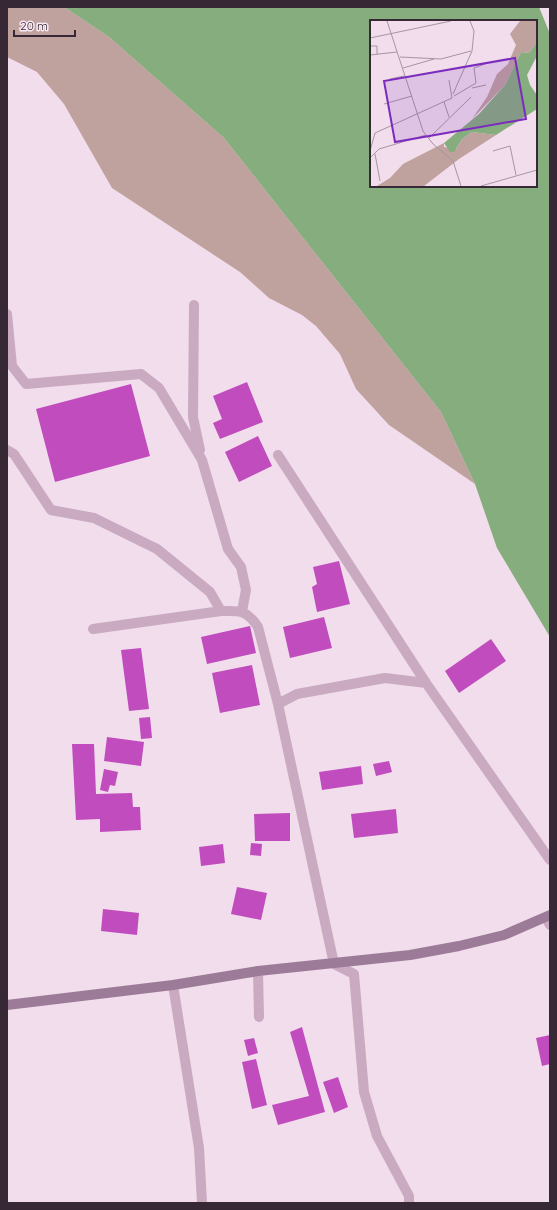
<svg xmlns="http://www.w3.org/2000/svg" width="557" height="1210" font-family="Quicksand,sans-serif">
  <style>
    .green { fill: #bfa19e }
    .water { fill: #86ad7d; fill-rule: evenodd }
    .building { fill: #c04cbe }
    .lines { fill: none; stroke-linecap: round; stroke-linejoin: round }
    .minor { stroke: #c9aac1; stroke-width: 10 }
    .secondary { stroke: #9c7b98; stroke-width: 10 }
    .inset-road { fill: none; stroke: #a695a2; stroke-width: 1 }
    .view { fill: #7b2cbf; fill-opacity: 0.15; stroke: #7b2cbf; stroke-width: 2 }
    .inset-edge { fill: none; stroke: #362935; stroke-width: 2 }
  </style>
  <rect width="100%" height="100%" fill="#f1ddeb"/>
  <path class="green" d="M 7,7 L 64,7 L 109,37 L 224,138 L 441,412 L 475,484 L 389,425 L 356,389 L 340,354 L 316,326 L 302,315 L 269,298 L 240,272 L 112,188 L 64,104 L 37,72 L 7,57 Z"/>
  <path class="water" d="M 64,7 L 539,7 L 550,34 L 550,637 L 497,548 L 475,484 L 441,412 L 224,138 L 109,37 ZM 371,21 L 536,21 L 536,186 L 371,186 Z"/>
  <path class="building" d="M 247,382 L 263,422 L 220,439 L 213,423 L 222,419 L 213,396 Z
    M 131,384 L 150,456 L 55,482 L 36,409 Z
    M 258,436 L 272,466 L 239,482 L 225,452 Z
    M 339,561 L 350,604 L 317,612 L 312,587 L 317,584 L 313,567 Z
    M 324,617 L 332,648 L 290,658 L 283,627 Z
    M 250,626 L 256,653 L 207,664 L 201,637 Z
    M 491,639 L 506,661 L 459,693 L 445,671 Z
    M 141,648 L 149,709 L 129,711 L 121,650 Z
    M 252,665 L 260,705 L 220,713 L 212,673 Z
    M 150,717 L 152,738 L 141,739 L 139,718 Z
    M 107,737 L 144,742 L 141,766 L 104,761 Z
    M 72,744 L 94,744 L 96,794 L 132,793 L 133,807 L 140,807 L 141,830 L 100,832 L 100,819 L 76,820 Z
    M 389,761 L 392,772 L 376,776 L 373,764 Z
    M 361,766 L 363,784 L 322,790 L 319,772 Z
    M 104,769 L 118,772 L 115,786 L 110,785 L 108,792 L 100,790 Z
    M 396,809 L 398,833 L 354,838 L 351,814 Z
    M 290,813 L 290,841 L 255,841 L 254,814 Z
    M 251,843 L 262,844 L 261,856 L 250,855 Z
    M 223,844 L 225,863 L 201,866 L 199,847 Z
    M 237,887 L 267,893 L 261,920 L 231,914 Z
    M 103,909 L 139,913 L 137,935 L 101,931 Z
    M 302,1027 L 325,1112 L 278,1125 L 272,1105 L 309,1096 L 290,1032 Z
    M 550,1035 L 550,1064 L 542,1066 L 536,1038 Z
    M 254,1038 L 258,1053 L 248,1056 L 244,1040 Z
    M 256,1059 L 267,1105 L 252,1109 L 242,1062 Z
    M 338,1077 L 348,1107 L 334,1113 L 323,1082 Z"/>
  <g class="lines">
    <path class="minor" d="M 194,305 L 193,417 L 200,450
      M 7,314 L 12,366 L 26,384 L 141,374 L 159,388 L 202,460 L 228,549 L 241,567 L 246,590 L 242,611
      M 7,450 L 14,454 L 51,510 L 94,518 L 157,549 L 210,592 L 221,611
      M 278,455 L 426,683 L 550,860
      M 93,629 L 221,611 C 240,611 246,609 258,627 L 278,704 L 334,964 L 354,974 L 364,1092 L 377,1136 L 409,1196 L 409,1203
      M 278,704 L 297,694 L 385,678 L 426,683
      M 546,918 L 550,925
      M 258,971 L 259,1017
      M 173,985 L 199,1148 L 202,1203"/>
    <path class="secondary" d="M 7,1005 L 173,985 L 258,971 L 410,955 L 459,946 L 504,935 L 550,915"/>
  </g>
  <g transform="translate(370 20)">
    <rect width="167" height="167" fill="#f1ddeb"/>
    <path d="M 150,1 L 167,1 L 167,22 L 159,33 L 151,32 L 135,65 L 102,99 L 117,77 L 127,54 L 138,44 L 146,25 L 140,14 ZM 102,112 L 126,115 L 89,139 L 54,166 L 7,166 L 20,158 L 33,144 L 74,123 L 74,127 L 86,129 L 92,119 Z" fill="#bfa19e"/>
    <path d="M 167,22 L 167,36 L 157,55 L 160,65 L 167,75 L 167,89 L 126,115 L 102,112 L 92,119 L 84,132 L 80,132 L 74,123 L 109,94 L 135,65 L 151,32 L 159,33 Z" fill="#86ad7d"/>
    <path class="inset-road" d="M 17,1 L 53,111 L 63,124 L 83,141 L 91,166M 0,18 L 81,1M 0,26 L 7,26 L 7,34M 0,35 L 27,32M 30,37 L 71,39 L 101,31M 33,48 L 64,39M 20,59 L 34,56M 102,68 L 116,65M 83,74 L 102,31 L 104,11 L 100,1M 84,76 L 106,63 L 104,48 L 115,44M 74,82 L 79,97M 14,84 L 42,76M 59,118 L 101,77M 0,131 L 5,113 L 82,78 L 79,60M 123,131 L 140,126 L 146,155M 5,134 L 10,161M 0,138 L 9,129 L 56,115M 111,166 L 167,150"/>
    <path class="view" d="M 145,38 L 156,99 L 25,122 L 14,61 Z"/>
    <rect width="167" height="167" class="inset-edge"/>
  </g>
  <rect width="557" height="1210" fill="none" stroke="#362935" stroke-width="16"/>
  <path d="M14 30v6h61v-6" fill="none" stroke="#362935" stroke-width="2"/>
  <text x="20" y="30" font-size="12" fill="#362935" stroke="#f9e9f4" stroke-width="3" paint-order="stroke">20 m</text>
</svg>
